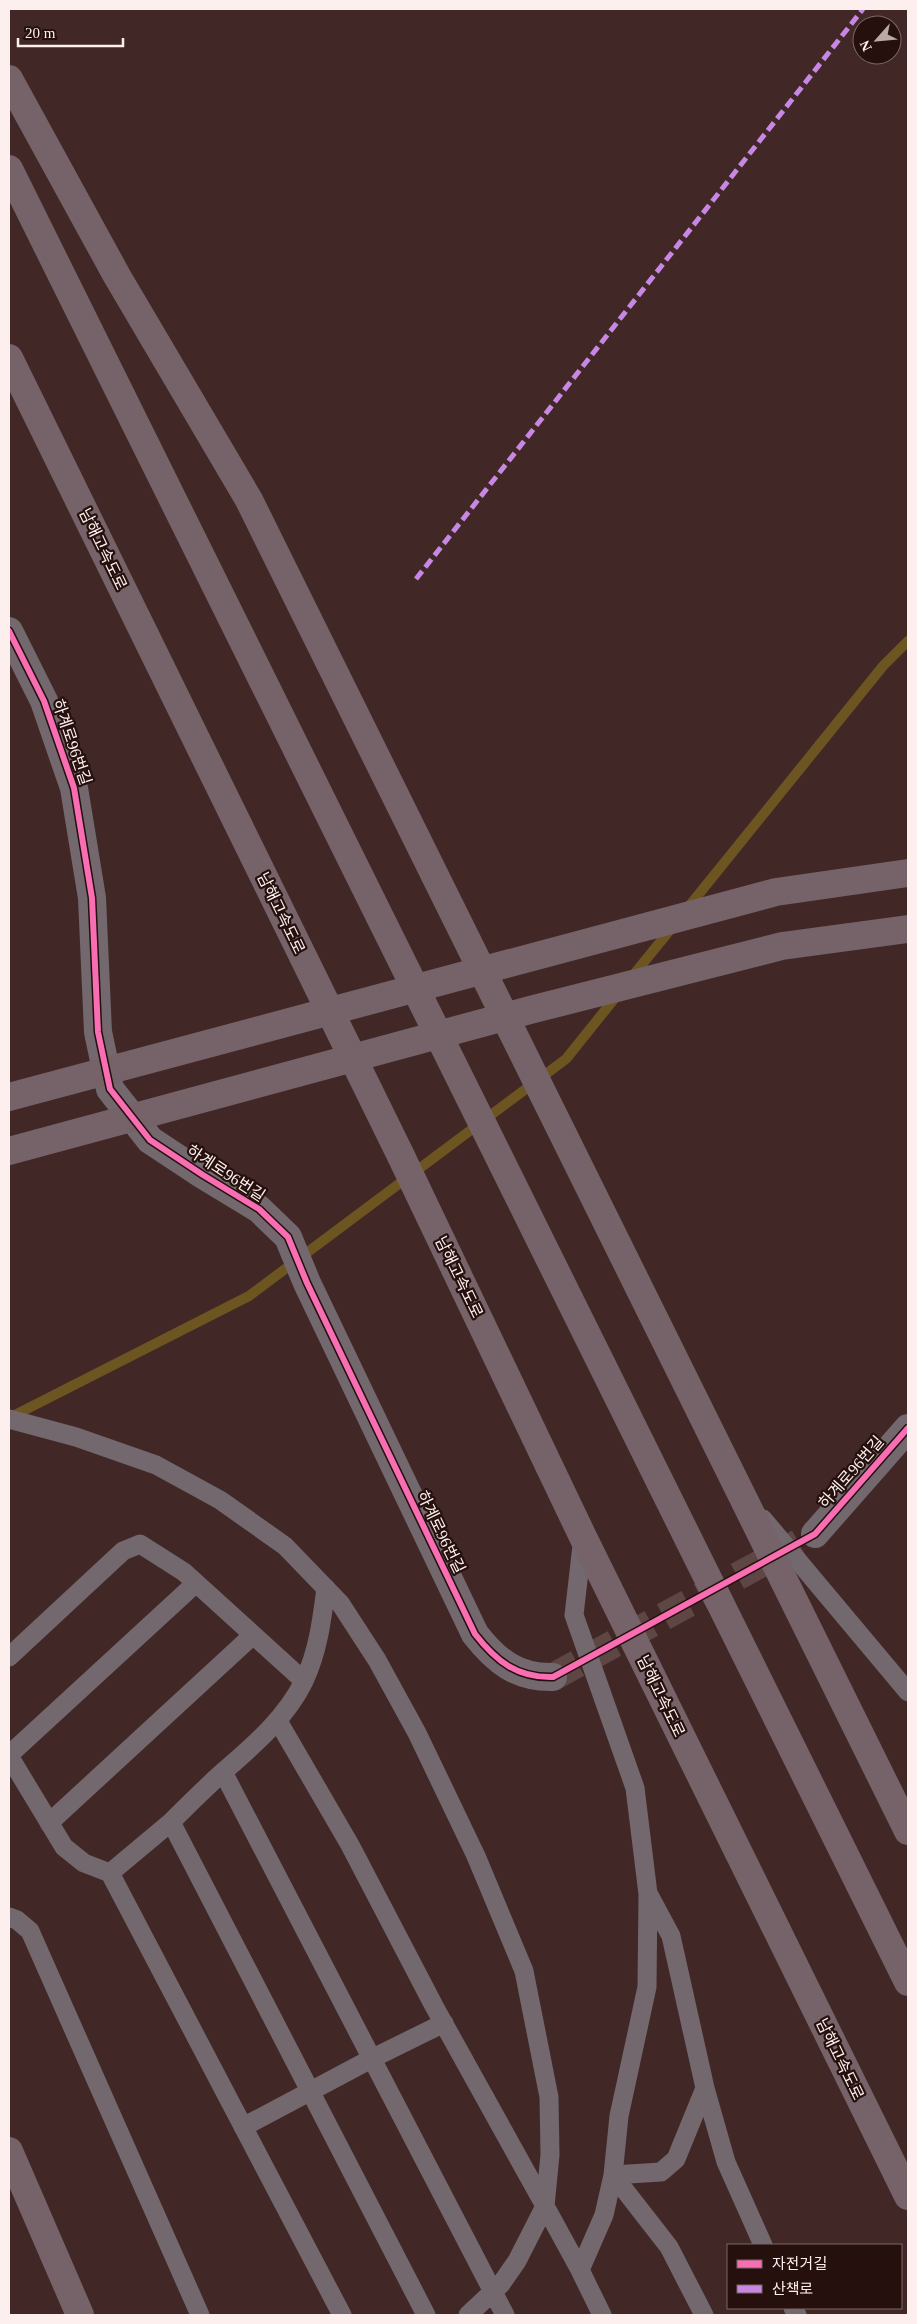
<svg xmlns="http://www.w3.org/2000/svg" width="917" height="2324" font-family="'Times New Roman','Noto Sans KR',serif">
  <style>
    .lines { fill: none; stroke-linecap: round; stroke-linejoin: round }
    .stream { stroke: #6c5520; stroke-width: 10 }
    .minor-tunnel { stroke: #5d4644; stroke-width: 28; stroke-dasharray: 28 14; stroke-linecap: butt }
    .service { stroke: #72686e; stroke-width: 19 }
    .minor { stroke: #72686e; stroke-width: 28 }
    .motorway { stroke: #766369; stroke-width: 28 }
    .motorway-bridge { stroke: #766369; stroke-width: 28 }
    .quiet { stroke: #c787e3; stroke-width: 5; stroke-dasharray: 10 5; stroke-linecap: butt }
    .cycleway-casing { stroke: #25100e; stroke-width: 9 }
    .cycleway { stroke: #f96db3; stroke-width: 6 }
    .labels { text-anchor: middle; dominant-baseline: central; stroke-width: 4.5; stroke-linejoin: round; paint-order: stroke }
    .street-label { font-size: 16px; fill: #fcefed; stroke: #25100e }
  </style>
  <rect width="100%" height="100%" fill="#412826"/>
  <g class="lines">
    <path class="stream" d="M 686,910 L 883,666 L 908,641
      M 631,978 L 674,925
      M 9,1418 L 249,1296 L 566,1059 L 619,993"/>
    <path class="minor-tunnel" d="M 553,1677 L 815,1534"/>
    <path class="service" d="M 9,1419 L 76,1437 L 156,1465 L 220,1500 L 285,1546 L 340,1603 L 377,1660 L 417,1733 L 476,1856 L 524,1971 L 549,2097 L 550,2155 L 545,2206 L 580,2270
      M 763,1519 L 908,1692
      M 583,1537 L 574,1615 L 635,1788 L 648,1894 L 647,1987 L 619,2116 L 613,2175 L 604,2215 L 580,2270 L 602,2315
      M 326,1588 C 322,1619 318,1652 304,1681 C 286,1718 254,1745 223,1772 C 205,1788 188,1805 171,1822 L 426,2315
      M 9,1657 L 123,1551 L 140,1544 L 184,1572 L 304,1681
      M 278,1721 L 350,1845 L 434,2006 L 545,2206 L 517,2261 L 501,2284 L 468,2315
      M 9,1755 L 196,1583
      M 9,1756 L 64,1847 L 84,1863 L 110,1873
      M 223,1772 L 505,2315
      M 171,1822 L 110,1873 L 342,2315
      M 49,1823 L 253,1635
      M 649,1895 L 671,1936 L 705,2088 L 726,2162 L 763,2245
      M 9,1917 L 17,1920 L 30,1931 L 200,2315
      M 243,2127 L 371,2059 L 444,2023
      M 613,2175 L 669,2247 L 704,2315
      M 613,2175 L 661,2172 L 676,2159 L 705,2088
      M 793,2308 L 797,2315"/>
    <path class="minor" d="M 9,631 L 44,701 L 74,788 L 92,898 L 98,1032 L 110,1089 L 150,1140 L 203,1175 L 259,1209 L 288,1237 L 307,1283 L 475,1634 C 496,1661 517,1678 553,1677
      M 815,1534 L 908,1428"/>
    <path class="motorway" d="M 9,79 L 117,276 L 249,500 L 908,1831
      M 9,169 L 908,1982
      M 9,358 L 400,1154 L 583,1537 L 908,2196
      M 9,2151 L 80,2315"/>
    <path class="motorway-bridge" d="M 9,1097 L 776,892 L 908,873
      M 9,1151 L 530,1010 L 782,946 L 908,929"/>
    <path class="quiet" d="M 416,579 L 863,9"/>
    <defs>
      <path id="cycleway" d="M 9,631 L 44,701 L 74,788 L 92,898 L 98,1032 L 110,1089 L 150,1140 L 203,1175 L 259,1209 L 288,1237 L 307,1283 L 475,1634 C 496,1661 517,1678 553,1677 L 815,1534 L 908,1428"/>
    </defs>
    <use href="#cycleway" class="cycleway-casing"/>
    <use href="#cycleway" class="cycleway"/>
  </g>
  <g class="labels">
    <g class="street-label">
      <text transform="translate(103 549) rotate(64)">남해고속도로</text>
      <text transform="translate(72 742) rotate(71)">하계로96번길</text>
      <text transform="translate(281 913) rotate(64)">남해고속도로</text>
      <text transform="translate(226 1173) rotate(33)">하계로96번길</text>
      <text transform="translate(459 1277) rotate(64)">남해고속도로</text>
      <text transform="translate(851 1472) rotate(-49)">하계로96번길</text>
      <text transform="translate(441 1532) rotate(64)">하계로96번길</text>
      <text transform="translate(661 1696) rotate(64)">남해고속도로</text>
      <text transform="translate(840 2059) rotate(64)">남해고속도로</text>
    </g>
  </g>
  <rect width="917" height="2324" fill="none" stroke="#fcefed" stroke-width="20"/>
  <rect x="727" y="2244" width="175" height="65" fill="#25100e" stroke="#7b6967"/>
  <rect x="737" y="2260" width="25" height="8" fill="#f96db3" stroke="#7b6967"/>
  <text x="772" y="2269" font-size="15" fill="#fcefed">자전거길</text>
  <rect x="737" y="2285" width="25" height="8" fill="#c787e3" stroke="#7b6967"/>
  <text x="772" y="2294" font-size="15" fill="#fcefed">산책로</text>
  <g transform="translate(877 40) rotate(243)"><circle r="24" fill="#25100e" stroke="#7b6967"/>
  <path d="M0-4L9 19L0 12L-9 19Z" fill="#bba9a7"/>
  <text y="-8" font-size="14" font-weight="bold" text-anchor="middle" fill="#fcefed">N</text>
  </g>
  <path d="M18 38v8h105v-8" fill="none" stroke="#fcefed" stroke-width="2.5"/>
  <text x="25" y="38" font-size="15" fill="#fcefed" stroke="#25100e" stroke-width="4" paint-order="stroke">20 m</text>
</svg>
